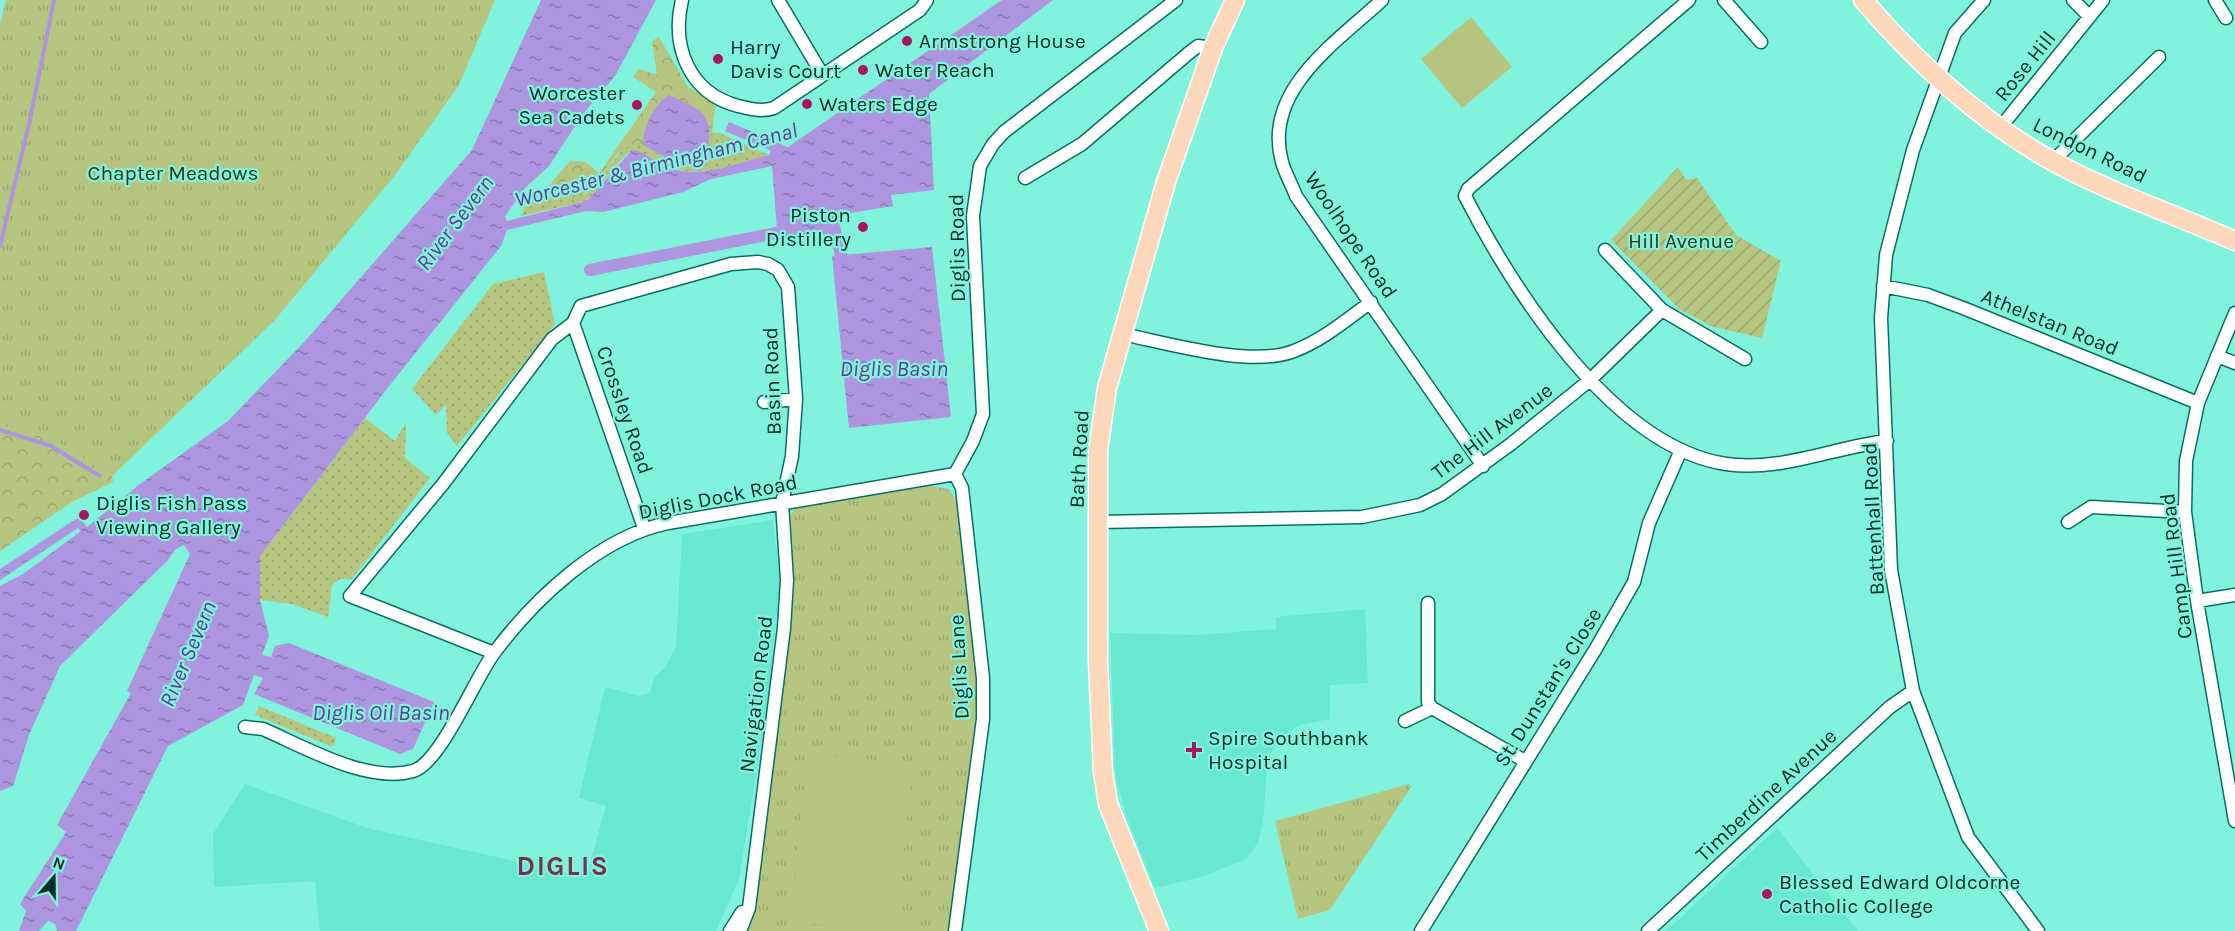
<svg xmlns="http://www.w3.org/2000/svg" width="2235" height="931" font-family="Karla,sans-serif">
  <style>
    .built { fill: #68e8d0 }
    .grass { fill: url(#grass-dots) }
    .forest { fill: url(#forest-crowns) }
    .park { fill: url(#park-tufts) }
    .garden { fill: url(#garden-furrows) }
    .pitch { fill: #b6c680 }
    .water { fill: url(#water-ripples) }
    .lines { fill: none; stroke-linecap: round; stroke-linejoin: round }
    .stream { stroke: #ad95df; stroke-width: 4 }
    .canal { stroke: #ad95df; stroke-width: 12 }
    .street-casing { stroke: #077061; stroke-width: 15 }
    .primary-casing { stroke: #fff; stroke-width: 21 }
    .street { stroke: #fff; stroke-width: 12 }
    .primary { stroke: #fdd8bb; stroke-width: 18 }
    .poi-dot { fill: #a5175b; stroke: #81f2dc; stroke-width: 2 }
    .labels { text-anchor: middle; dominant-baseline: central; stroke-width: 4.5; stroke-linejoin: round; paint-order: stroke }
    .poi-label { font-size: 21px; fill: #072d27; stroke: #81f2dc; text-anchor: start }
    .street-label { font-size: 21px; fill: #072d27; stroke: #81f2dc }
    .park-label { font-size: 21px; fill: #303714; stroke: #81f2dc }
    .water-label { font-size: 22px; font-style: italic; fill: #5e3b93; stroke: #81f2dc }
    .district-label { font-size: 27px; font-weight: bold; letter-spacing: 1.5px; fill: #77334c; stroke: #81f2dc }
  </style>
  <defs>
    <pattern id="grass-dots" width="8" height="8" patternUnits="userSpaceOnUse" patternTransform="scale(1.5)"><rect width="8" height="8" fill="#b6c680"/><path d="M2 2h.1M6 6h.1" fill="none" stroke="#9baa6f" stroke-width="1.8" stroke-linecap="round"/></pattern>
    <pattern id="forest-crowns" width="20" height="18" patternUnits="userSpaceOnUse" patternTransform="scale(1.5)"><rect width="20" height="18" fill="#b6c680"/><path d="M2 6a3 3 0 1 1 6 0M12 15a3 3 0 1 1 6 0" fill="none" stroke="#9baa6f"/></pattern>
    <pattern id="park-tufts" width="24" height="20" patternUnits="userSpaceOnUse" patternTransform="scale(1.5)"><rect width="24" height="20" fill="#b6c680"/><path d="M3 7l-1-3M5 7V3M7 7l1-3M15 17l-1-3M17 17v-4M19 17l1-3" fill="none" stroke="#9baa6f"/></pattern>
    <pattern id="garden-furrows" width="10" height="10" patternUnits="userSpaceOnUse" patternTransform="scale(1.5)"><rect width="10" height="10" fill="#b6c680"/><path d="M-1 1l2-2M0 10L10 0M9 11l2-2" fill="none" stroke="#9baa6f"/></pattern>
    <pattern id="water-ripples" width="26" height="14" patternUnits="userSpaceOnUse" patternTransform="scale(1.5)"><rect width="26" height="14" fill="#ad95df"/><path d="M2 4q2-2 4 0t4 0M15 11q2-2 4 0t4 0" fill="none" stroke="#8b7ab5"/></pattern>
  </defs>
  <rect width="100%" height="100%" fill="#81f2dc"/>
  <path class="built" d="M 773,520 L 780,582 L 767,707 L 739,879 L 716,931 L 320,931 L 315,881 L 214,887 L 213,834 L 245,784 L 367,828 L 586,877 L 606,806 L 579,798 L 605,687 L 638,696 L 650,693 L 654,678 L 665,667 L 676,647 L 682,534 Z
    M 1365,609 L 1368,683 L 1330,685 L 1330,719 L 1299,725 L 1277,742 L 1269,757 L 1267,769 L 1263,822 L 1258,843 L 1246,859 L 1201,877 L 1155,888 L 1127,818 L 1115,774 L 1110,633 L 1197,635 L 1276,629 L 1276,617 Z
    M 1777,828 L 1858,931 L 1666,931 Z"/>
  <path class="grass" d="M 710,132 L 720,133 L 769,155 C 740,163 709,175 679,170 C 659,167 647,149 628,152 L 587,201 L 521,216 L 524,207 L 547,188 L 557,196 L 586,194 L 625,147 L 635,143 L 643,145 L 672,161 L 697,165 Z
    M 544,272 L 555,324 L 457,446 L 447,433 L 446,405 L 436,415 L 412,389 L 493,284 Z
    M 365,418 L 395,441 L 406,422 L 405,458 L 430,478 L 352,579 L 340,579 L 332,585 L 328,617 L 292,604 L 260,600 L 260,556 Z
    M 259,706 L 336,738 L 333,747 L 255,715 Z"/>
  <path class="forest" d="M 659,37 L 688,87 L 716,103 L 708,159 C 677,177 662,148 635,143 C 599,155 595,223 547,188 L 570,161 L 586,162 L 599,173 L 656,92 L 633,77 L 639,69 L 657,75 L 652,41 Z
    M 0,424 L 53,439 L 112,476 L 113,482 L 72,502 L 0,551 Z"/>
  <path class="park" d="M 6,0 L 495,0 L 459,85 L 396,174 L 274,321 L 112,476 L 53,439 L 0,424 L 0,25 Z
    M 930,486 L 949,489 L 957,502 L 977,676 L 975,722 L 948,931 L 747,931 L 756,907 L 789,643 L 793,592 L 789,519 L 794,509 L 808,505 Z
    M 1409,784 L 1411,787 L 1330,910 L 1298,919 L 1275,821 Z"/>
  <path class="garden" d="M 1678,167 L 1686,180 L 1697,178 L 1736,235 L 1781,261 L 1762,338 L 1713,327 L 1679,309 L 1611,240 Z"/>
  <path class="pitch" d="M 1471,17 L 1512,67 L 1462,108 L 1421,59 Z
    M 808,753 L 913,764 L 895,931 L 791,922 Z"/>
  <path class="water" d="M 541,0 L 656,0 L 615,76 L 583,114 L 549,166 L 525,188 L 505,216 L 507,221 L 587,201 L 632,150 C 646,151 656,164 669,168 C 702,179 738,163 769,155 L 771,151 L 765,148 L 725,131 L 729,122 L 788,147 L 1002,0 L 1053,0 L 929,94 L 934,190 L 891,195 L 893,206 L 838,215 L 841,232 L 778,241 L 772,166 L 711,179 L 683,192 L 603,212 L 586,211 L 507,230 L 501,246 L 386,390 L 260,556 L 260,600 L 269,636 L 262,655 L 271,657 L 275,646 L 289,643 L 434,702 L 413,749 L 400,754 L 254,694 L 263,678 L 254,675 L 243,705 L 168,746 L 76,931 L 57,931 L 55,924 L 48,921 L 39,931 L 19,931 L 26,911 L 20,904 L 66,832 L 57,825 L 131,693 L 127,691 L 190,554 L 184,545 L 176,549 L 167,561 L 60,666 L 29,735 L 13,786 L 0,791 L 0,586 L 23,574 L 81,531 L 78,528 L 0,580 L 0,569 L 79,517 L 87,527 L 140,484 L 228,421 L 307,339 L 472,150 Z
    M 669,95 C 679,100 690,104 699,110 C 715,123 711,153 697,165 L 672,161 L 643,145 C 643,129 654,103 669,95 Z
    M 932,247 L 951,417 L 849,428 L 832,256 Z"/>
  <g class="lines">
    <path class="stream" d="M 0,246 L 30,120 L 54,0
      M 0,430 L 51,446 L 100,476"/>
    <path class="canal" d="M 835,231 L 841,255
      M 590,270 L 776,233"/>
    <defs>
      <path id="street" d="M 682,0 C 671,47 689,93 738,106 C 751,109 761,112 774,108 L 920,10 L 927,0
        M 778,0 L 822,74
        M 1382,0 C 1337,42 1262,90 1282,162 C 1285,173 1292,185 1296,196 L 1483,466
        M 1689,0 L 1468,189 L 1465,196 C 1514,291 1613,447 1726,464 C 1781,472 1834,447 1887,441
        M 1724,0 L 1761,42
        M 1984,0 L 1955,33 L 1913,150 L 1886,255 L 1881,318 L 1891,570 L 1913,691 L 1968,837 L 2038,931
        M 2073,0 L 2089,16
        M 2215,0 L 2226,18
        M 2000,128 L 2103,0
        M 2053,161 L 2159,57
        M 1025,178 L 1082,144 L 1190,52 L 1198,46 L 1213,48
        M 1605,250 L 1662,310
        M 1883,286 L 1928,295 L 1963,308 L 2198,403
        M 2235,313 L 2198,403 L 2186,461 L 2185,512 L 2197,601 L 2235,821
        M 1122,334 C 1167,343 1251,368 1294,351 C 1323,340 1346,320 1371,302
        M 2217,356 L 2235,363
        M 764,402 L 796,399
        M 955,474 L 973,441 L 983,414 L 973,216 L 980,166 L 993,144 L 1004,132 L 1176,0
        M 1098,522 L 1362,517 L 1420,505 L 1442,494 L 1511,444 L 1590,380 L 1662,310 L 1745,359
        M 2068,522 L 2091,507 L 2185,512
        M 644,528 L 573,323 L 581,306 L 731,264 L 758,262 L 768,264 L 778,270 L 788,287 L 796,399 L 792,456 L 782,503 L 787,580 L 784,628 L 749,908 L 740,931
        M 2197,601 L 2235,595
        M 1428,603 L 1428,702 L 1432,708 L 1525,761
        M 494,653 L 350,596 L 443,484 L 552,339 L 573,323
        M 1405,721 L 1432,708
        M 245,727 L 263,729 C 305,747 367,784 413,771 C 440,764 475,678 494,653 C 535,598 600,537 668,523 L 955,474
        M 730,931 L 742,912
        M 955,931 L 983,719 L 983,678 L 962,488 L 955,474
        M 1421,931 L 1595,650 L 1634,582 L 1649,523 L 1681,450
        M 1648,931 L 1890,707 L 1913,691"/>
      <path id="primary" d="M 1863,0 C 1917,63 1981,122 2054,162 C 2111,193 2176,215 2235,241
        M 1159,931 L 1108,804 L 1103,772 L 1098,662 L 1098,450 L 1107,388 L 1166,182 L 1213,48 L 1235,0"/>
    </defs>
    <use href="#street" class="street-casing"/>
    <use href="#primary" class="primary-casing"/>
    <use href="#street" class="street"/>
    <use href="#primary" class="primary"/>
  </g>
  <g class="poi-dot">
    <circle cx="907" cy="41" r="6"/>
    <circle cx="718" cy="59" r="6"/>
    <circle cx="863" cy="70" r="6"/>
    <circle cx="807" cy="104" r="6"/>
    <circle cx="637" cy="105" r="6"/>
    <circle cx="863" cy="227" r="6"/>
    <circle cx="84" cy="515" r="6"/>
    <path d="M1191 741h6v6h6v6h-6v6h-6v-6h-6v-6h6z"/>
    <circle cx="1767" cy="894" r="6"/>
  </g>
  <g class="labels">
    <g class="poi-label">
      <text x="919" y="41">Armstrong House</text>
      <text x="730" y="47">Harry<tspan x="730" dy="24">Davis Court</tspan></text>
      <text x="875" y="70">Water Reach</text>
      <text x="625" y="93" text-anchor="end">Worcester<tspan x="625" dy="24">Sea Cadets</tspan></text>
      <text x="819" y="104">Waters Edge</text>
      <text x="851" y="215" text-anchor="end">Piston<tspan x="851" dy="24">Distillery</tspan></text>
      <text x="96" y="503">Diglis Fish Pass<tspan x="96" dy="24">Viewing Gallery</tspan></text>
      <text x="1208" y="738">Spire Southbank<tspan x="1208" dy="24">Hospital</tspan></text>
      <text x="1779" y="882">Blessed Edward Oldcorne<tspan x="1779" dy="24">Catholic College</tspan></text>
    </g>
    <g class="street-label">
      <text transform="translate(2025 66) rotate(-51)">Rose Hill</text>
      <text transform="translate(2090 150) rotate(26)">London Road</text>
      <text transform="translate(1351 235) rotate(56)">Woolhope Road</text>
      <text transform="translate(957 248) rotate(-91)">Diglis Road</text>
      <text transform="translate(2050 322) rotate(22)">Athelstan Road</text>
      <text transform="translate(772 381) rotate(-92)">Basin Road</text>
      <text transform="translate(625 410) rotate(71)">Crossley Road</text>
      <text transform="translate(1492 431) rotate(-37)">The Hill Avenue</text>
      <text transform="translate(1079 459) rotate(-87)">Bath Road</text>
      <text transform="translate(718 497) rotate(-11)">Diglis Dock Road</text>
      <text transform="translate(1873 519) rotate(-93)">Battenhall Road</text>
      <text transform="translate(2176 566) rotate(-97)">Camp Hill Road</text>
      <text transform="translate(959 667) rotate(-93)">Diglis Lane</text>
      <text transform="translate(1548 687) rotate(-58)">St. Dunstan's Close</text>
      <text transform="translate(756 694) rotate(-83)">Navigation Road</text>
      <text transform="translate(1766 795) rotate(-43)">Timberdine Avenue</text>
    </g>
    <g class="park-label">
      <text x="173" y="173">Chapter Meadows</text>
      <text x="1681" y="241">Hill Avenue</text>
    </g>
    <g class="water-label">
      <text transform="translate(656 165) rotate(-14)">Worcester &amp; Birmingham Canal</text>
      <text transform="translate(455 223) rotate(-53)">River Severn</text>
      <text x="894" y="369">Diglis Basin</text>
      <text transform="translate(188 654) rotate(-67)">River Severn</text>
      <text x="381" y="713">Diglis Oil Basin</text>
    </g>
    <g class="district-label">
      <text x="563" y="866">DIGLIS</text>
    </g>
  </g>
  <g transform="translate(54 877) rotate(20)" stroke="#81f2dc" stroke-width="4.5" paint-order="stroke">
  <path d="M0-4.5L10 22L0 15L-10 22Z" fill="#072d27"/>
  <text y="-9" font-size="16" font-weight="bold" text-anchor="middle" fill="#072d27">N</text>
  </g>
</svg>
